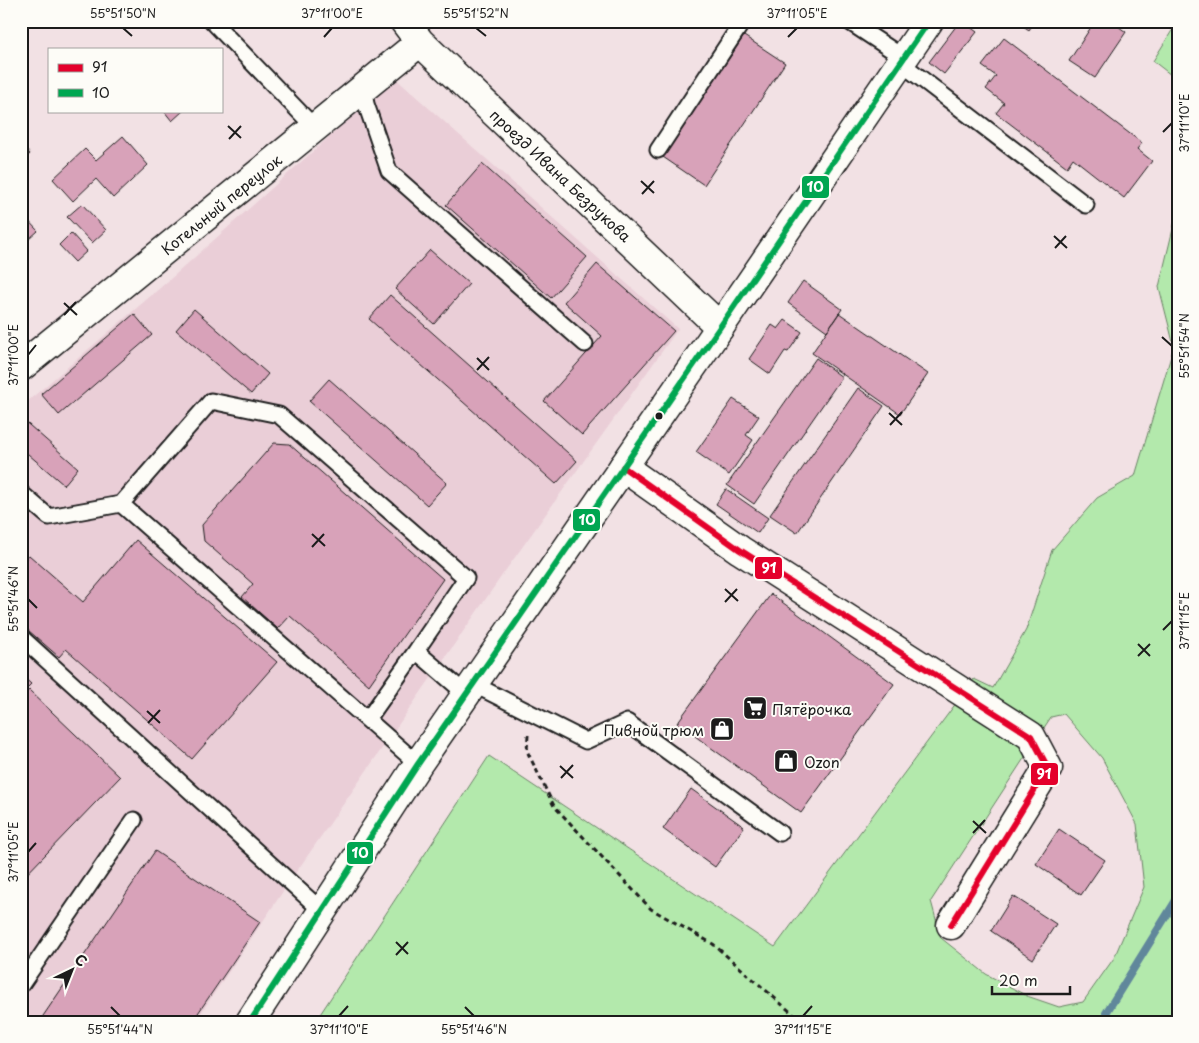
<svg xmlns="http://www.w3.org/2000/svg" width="1199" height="1043" font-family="'Playpen Sans',sans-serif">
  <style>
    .built { fill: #eaced7 }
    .green { fill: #b3e9ac; stroke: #688264; fill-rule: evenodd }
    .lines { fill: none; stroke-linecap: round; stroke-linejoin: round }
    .stream { stroke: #60879b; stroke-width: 8 }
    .building { fill: #d8a2b9; stroke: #1c1c1c }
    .service-casing { stroke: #1c1c1c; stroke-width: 19 }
    .minor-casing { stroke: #1c1c1c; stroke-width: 31 }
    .tertiary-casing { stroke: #1c1c1c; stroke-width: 31 }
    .path { stroke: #1c1c1c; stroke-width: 3; stroke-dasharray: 5 4; stroke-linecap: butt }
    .service { stroke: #fdfcf7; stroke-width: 15 }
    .minor { stroke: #fdfcf7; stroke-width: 28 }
    .tertiary { stroke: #fdfcf7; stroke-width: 28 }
    .bus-1-casing { stroke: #fdfcf7; stroke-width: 10 }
    .bus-2-casing { stroke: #fdfcf7; stroke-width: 10 }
    .bus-1 { stroke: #e4002b; stroke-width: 6 }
    .bus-2 { stroke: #00a651; stroke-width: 6 }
    .ticks { fill: none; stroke: #1c1c1c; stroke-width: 2 }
    .bus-dot { fill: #1c1c1c; stroke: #fdfcf7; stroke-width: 2 }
    .labels { text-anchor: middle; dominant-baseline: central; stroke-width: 4; stroke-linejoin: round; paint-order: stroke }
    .street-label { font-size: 15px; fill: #1c1c1c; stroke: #fdfcf7 }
    .poi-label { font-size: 15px; fill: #1c1c1c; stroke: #fdfcf7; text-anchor: start }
    .line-badge { stroke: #fdfcf7; stroke-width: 2 }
    .badge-label { font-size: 14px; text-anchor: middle; font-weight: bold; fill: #fff }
    .neatline { fill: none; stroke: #1c1c1c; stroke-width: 2 }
    .ticks-label { font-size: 12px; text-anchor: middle; fill: #1c1c1c }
  </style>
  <rect width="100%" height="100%" fill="#f2e1e4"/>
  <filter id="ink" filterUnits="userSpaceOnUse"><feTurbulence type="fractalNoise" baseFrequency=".02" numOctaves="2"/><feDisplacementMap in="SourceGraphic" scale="10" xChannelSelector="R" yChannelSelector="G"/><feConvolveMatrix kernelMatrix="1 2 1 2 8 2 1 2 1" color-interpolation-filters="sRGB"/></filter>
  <g filter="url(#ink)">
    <path class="built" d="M 395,78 L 678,329 L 503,574 L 290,881 L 195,1022 L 21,1022 L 21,407 L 167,282 Z"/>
    <path class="green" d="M 1178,21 L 1178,98 L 1171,75 L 1153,61 Z
      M 1178,208 L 1178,1022 L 315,1022 L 489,756 L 775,947 L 974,679 L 993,688 L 1026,630 L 1052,550 L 1097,498 L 1135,476 L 1174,346 L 1159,287 ZM 1064,714 L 1102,758 L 1137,824 L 1144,887 L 1114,958 L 1083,1002 L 1059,1007 L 1027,996 L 986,974 L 941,938 L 931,901 L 1051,717 Z"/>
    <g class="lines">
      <path class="stream" d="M 1111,1022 L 1106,1013 L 1178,897"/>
    </g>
    <path class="building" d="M 960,21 L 962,21 L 977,32 L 944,74 L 929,62 Z
      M 1016,21 L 1035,21 L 1029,30 Z
      M 1095,21 L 1111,21 L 1126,32 L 1095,78 L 1069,61 Z
      M 744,36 L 785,63 L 704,185 L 663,157 Z
      M 1004,38 L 1142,143 L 1137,149 L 1152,161 L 1124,198 L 1073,158 L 1067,167 L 996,113 L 1004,103 L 986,89 L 996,76 L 982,66 Z
      M 164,111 L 183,111 L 172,121 Z
      M 123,136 L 148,165 L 113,198 L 96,179 L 73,201 L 53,179 L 85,149 L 96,160 Z
      M 21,144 L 30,154 L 21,162 Z
      M 482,164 L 587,257 L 551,298 L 446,205 Z
      M 82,204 L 106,230 L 92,243 L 67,217 Z
      M 21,213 L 38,231 L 21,246 Z
      M 71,233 L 87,251 L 75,262 L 59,245 Z
      M 430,250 L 469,284 L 434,324 L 395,289 Z
      M 597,264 L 674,331 L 582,435 L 544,401 L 602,336 L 564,302 Z
      M 803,281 L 842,309 L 827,331 L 788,303 Z
      M 390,295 L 577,461 L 556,484 L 369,319 Z
      M 194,309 L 268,374 L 251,394 L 176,330 Z
      M 839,313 L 928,374 L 900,414 L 812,353 Z
      M 134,314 L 152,335 L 59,415 L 41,394 Z
      M 785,320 L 802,332 L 788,352 L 785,351 L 770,374 L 749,359 L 772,325 L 778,329 Z
      M 816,358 L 842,377 L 754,504 L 727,485 Z
      M 329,379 L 447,483 L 427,505 L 309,401 Z
      M 858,388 L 884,406 L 797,533 L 770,515 Z
      M 733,399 L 759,416 L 746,435 L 753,440 L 729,475 L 696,452 Z
      M 21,418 L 78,468 L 64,485 L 21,448 Z
      M 274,443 L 289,444 L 443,579 L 369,685 L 290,616 L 278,629 L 242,597 L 253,584 L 204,541 L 202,525 Z
      M 726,489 L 768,518 L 758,533 L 716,504 Z
      M 136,540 L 277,662 L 192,759 L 66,649 L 59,657 L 21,624 L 21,564 L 29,555 L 83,602 Z
      M 771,594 L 894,684 L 801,813 L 677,723 Z
      M 21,675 L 31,684 L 21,694 Z
      M 29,690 L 120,777 L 21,880 L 21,698 Z
      M 691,789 L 744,827 L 715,867 L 663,829 Z
      M 1059,829 L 1105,860 L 1081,895 L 1036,864 Z
      M 155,851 L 260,922 L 192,1022 L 39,1022 Z
      M 1013,896 L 1056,924 L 1033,959 L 991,931 Z"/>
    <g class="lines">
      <defs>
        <path id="service" d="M 212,21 L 315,128
          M 848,21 L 904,58
          M 901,63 L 1086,205
          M 363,88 L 366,104 L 389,171 L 585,344
          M 658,150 L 743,21
          M 21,493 L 49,517 L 121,504
          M 21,637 L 322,911
          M 473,684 L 586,741 L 627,722 L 780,833
          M 368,719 L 416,651
          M 418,764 L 121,504 L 211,401 L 279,415 L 466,578 L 416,651 L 466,694
          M 21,985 L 134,820"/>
        <path id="minor" d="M 404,21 L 420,42 L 720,327
          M 21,367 L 420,42
          M 623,467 L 740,550 L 1031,736 L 1048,768 L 951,925"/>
        <path id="tertiary" d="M 250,1022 L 418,764 L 720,327 L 929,21"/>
      </defs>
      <use href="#service" class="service-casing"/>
      <use href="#minor" class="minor-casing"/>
      <use href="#tertiary" class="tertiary-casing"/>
      <path class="path" d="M 528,735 L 527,751 L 554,806 L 651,909 L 713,944 L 802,1022"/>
      <use href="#service" class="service"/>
      <use href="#minor" class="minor"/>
      <use href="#tertiary" class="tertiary"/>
      <defs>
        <path id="bus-1" d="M 623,467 L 740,550 L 1031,736 L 1048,768 L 951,925"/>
        <path id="bus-2" d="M 250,1022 L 418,764 L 720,327 L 929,21"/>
      </defs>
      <use href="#bus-1" class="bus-1-casing"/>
      <use href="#bus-2" class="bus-2-casing"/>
      <use href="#bus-1" class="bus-1"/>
      <use href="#bus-2" class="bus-2"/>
    </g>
  </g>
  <path class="ticks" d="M 123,28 L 132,36M 476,28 L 486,36M 324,37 L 332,28M 788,37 L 797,28M 228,126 L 241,138M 1163,132 L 1172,123M 229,139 L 241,126M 641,181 L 654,193M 642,194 L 654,181M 1054,236 L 1067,248M 1055,248 L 1066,236M 64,303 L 77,315M 64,315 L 76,302M 1162,337 L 1172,346M 28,355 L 36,345M 477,358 L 489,370M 477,370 L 489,357M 889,413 L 902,425M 890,425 L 902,412M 312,534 L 325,546M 312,547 L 324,534M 725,589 L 738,601M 28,599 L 37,608M 725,602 L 737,589M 1163,630 L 1172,621M 1138,644 L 1150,656M 1138,656 L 1150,644M 147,711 L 160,723M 148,723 L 160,710M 560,766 L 573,778M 561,778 L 573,765M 973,821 L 986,833M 973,833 L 985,820M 28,852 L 36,843M 396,942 L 408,954M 396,955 L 408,942M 111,1007 L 120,1016M 465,1007 L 474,1016M 339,1016 L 348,1006M 803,1016 L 812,1006"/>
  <defs>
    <symbol id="supermarket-square" viewBox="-11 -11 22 22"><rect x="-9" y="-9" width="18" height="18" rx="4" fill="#1c1c1c" stroke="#fdfcf7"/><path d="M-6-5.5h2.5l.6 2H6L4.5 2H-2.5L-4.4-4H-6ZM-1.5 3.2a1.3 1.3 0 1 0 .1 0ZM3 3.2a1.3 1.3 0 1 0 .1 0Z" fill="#fff"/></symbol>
    <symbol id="shop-square" viewBox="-11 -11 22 22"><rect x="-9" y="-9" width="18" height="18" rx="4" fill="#1c1c1c" stroke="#fdfcf7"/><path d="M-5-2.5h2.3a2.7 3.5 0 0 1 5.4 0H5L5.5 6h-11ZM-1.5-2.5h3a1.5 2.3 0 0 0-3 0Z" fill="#fff"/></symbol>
  </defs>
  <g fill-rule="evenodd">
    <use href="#supermarket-square" x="741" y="694" width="28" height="28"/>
    <use href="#shop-square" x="708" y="715" width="28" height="28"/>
    <use href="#shop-square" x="772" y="747" width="28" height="28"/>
  </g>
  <circle class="bus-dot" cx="659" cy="416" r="4.5"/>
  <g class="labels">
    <g class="street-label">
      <text transform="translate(561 175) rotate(43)">проезд Ивана Безрукова</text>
      <text transform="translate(221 204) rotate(-39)">Котельный переулок</text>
    </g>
    <g class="poi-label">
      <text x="772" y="708">Пятёрочка</text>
      <text x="704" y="729" text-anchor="end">Пивной трюм</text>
      <text x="804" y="761">Ozon</text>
    </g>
  </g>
  <g class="line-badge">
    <rect x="801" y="175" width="29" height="24" rx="5" fill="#00a651"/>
    <rect x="572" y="508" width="29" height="24" rx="5" fill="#00a651"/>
    <rect x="754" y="556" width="29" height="24" rx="5" fill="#e4002b"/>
    <rect x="1030" y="762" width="29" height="24" rx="5" fill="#e4002b"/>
    <rect x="346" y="841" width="28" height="24" rx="5" fill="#00a651"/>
  </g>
  <g class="badge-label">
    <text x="815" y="192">10</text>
    <text x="587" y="525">10</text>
    <text x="769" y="573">91</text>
    <text x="1044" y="779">91</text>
    <text x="360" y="858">10</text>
  </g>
  <rect width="1199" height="1043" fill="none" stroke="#fdfcf7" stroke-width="55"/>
  <rect x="48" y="48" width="175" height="65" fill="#fdfcf7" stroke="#a3a29f"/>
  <rect x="58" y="64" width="25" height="8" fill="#e4002b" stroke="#a3a29f"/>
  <text x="92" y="72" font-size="15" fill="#1c1c1c">91</text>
  <rect x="58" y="89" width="25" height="8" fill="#00a651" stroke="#a3a29f"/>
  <text x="92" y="98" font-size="15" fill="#1c1c1c">10</text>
  <g transform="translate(72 970) rotate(43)" stroke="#fdfcf7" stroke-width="4" paint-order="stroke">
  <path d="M0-4L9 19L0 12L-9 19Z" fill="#1c1c1c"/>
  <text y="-8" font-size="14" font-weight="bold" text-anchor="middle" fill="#1c1c1c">С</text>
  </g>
  <path d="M992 986v8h78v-8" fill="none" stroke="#1c1c1c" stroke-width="2.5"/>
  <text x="999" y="986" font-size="15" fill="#1c1c1c" stroke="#fdfcf7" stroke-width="4" paint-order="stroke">20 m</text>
  <rect x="28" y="28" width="1144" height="988" class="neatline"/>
  <g class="ticks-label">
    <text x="123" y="18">55°51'50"N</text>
    <text x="332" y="18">37°11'00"E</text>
    <text x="476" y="18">55°51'52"N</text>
    <text x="797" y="18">37°11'05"E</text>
    <text transform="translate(1185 123) rotate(-90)" y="4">37°11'10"E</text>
    <text transform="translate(1185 346) rotate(-90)" y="4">55°51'54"N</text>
    <text transform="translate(14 355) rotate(-90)" y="4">37°11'00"E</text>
    <text transform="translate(14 599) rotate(-90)" y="4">55°51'46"N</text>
    <text transform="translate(1185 621) rotate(-90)" y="4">37°11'15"E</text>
    <text transform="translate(14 852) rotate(-90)" y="4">37°11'05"E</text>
    <text x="120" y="1034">55°51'44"N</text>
    <text x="339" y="1034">37°11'10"E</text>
    <text x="474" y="1034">55°51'46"N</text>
    <text x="803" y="1034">37°11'15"E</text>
  </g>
</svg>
